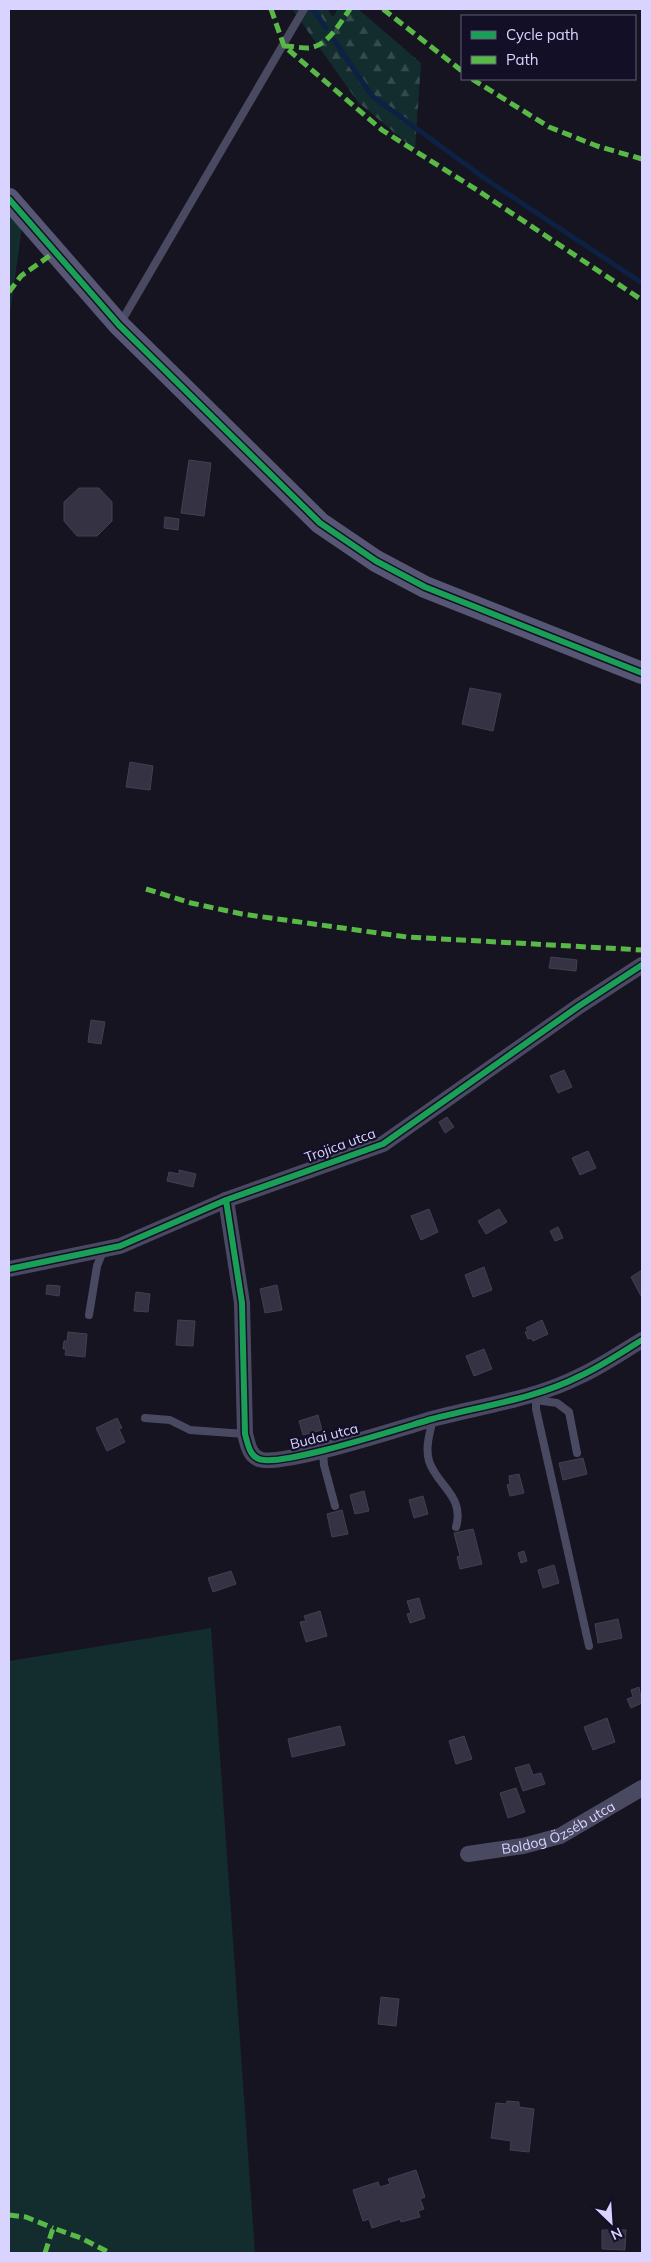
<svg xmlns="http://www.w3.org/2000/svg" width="651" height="2262" font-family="Mulish,sans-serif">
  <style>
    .green { fill: #132c2d }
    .forest { fill: url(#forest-firs) }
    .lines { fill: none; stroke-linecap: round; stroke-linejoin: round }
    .stream { stroke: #0d2144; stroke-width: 5 }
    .building { fill: #343243; stroke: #433f54 }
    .lane { stroke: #4a4962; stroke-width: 8 }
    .street { stroke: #4a4962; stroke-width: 16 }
    .secondary { stroke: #575674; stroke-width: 22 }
    .quiet { stroke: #58b947; stroke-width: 5; stroke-dasharray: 10 5; stroke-linecap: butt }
    .cycleway-casing { stroke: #130f26; stroke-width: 9 }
    .cycleway { stroke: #1a9f57; stroke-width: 6 }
    .labels { text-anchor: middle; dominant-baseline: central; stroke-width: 4.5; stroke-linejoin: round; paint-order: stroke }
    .street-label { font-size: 14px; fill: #d9d4ff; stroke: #130f26 }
  </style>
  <defs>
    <pattern id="forest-firs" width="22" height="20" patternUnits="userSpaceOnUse" patternTransform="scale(1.25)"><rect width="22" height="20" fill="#132c2d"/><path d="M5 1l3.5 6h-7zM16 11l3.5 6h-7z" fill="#354a4c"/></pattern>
  </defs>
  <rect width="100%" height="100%" fill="#161421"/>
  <path class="green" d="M 9,212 L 22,227 L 9,321 Z
    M 211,1628 L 255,2253 L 9,2253 L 9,1661 Z"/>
  <path class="forest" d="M 292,9 L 327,9 L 333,17 L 338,9 L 358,9 L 421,63 L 415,150 L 358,102 Z"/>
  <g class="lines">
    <path class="stream" d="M 313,9 L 326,28
      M 334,40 L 372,96 L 487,180 L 642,283"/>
  </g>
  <path class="building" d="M 189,460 L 211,463 L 204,516 L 181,513 Z
    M 79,488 L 99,488 L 112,502 L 112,521 L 97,536 L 77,536 L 64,521 L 64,502 Z
    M 165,517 L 179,519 L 178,530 L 164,528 Z
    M 470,688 L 501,694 L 493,731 L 462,724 Z
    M 130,762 L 153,766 L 150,790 L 126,787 Z
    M 551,957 L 577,960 L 576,971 L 549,968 Z
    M 91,1020 L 105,1022 L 101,1044 L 88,1042 Z
    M 564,1070 L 572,1087 L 558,1093 L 550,1076 Z
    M 447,1117 L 454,1127 L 445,1133 L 439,1122 Z
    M 588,1151 L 596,1168 L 580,1175 L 572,1158 Z
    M 179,1170 L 196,1174 L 193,1187 L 167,1181 L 169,1172 L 179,1174 Z
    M 429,1209 L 438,1232 L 421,1240 L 411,1216 Z
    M 499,1209 L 507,1222 L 486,1234 L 478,1221 Z
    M 558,1227 L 563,1238 L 555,1241 L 550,1231 Z
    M 484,1267 L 492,1290 L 473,1297 L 465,1275 Z
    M 642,1270 L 642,1298 L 631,1277 Z
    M 47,1285 L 60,1286 L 59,1296 L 46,1294 Z
    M 277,1285 L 282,1310 L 265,1313 L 260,1289 Z
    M 136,1292 L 150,1294 L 148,1312 L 134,1311 Z
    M 178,1320 L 195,1321 L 193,1346 L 176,1345 Z
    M 542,1320 L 548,1334 L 533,1341 L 531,1338 L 528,1339 L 525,1332 L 528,1331 L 526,1328 Z
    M 68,1332 L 87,1334 L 85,1357 L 65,1355 L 66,1349 L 63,1349 L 64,1341 L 67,1341 Z
    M 484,1349 L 492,1369 L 474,1376 L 466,1356 Z
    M 318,1415 L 322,1430 L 303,1435 L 299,1421 Z
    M 117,1418 L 122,1428 L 119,1429 L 125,1442 L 107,1451 L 96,1428 Z
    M 583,1458 L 587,1474 L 563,1480 L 559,1463 Z
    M 519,1474 L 524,1493 L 510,1496 L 507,1485 L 510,1484 L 509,1476 Z
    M 364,1491 L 369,1511 L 355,1514 L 350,1495 Z
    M 423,1496 L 428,1514 L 414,1518 L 409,1500 Z
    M 342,1510 L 348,1534 L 332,1537 L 327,1514 Z
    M 473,1529 L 482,1564 L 460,1569 L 457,1557 L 460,1556 L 454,1533 Z
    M 524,1551 L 527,1561 L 521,1563 L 518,1553 Z
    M 554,1565 L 559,1583 L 543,1588 L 538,1570 Z
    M 231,1571 L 236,1584 L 213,1592 L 208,1578 Z
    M 419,1598 L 425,1618 L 410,1623 L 407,1614 L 411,1613 L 407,1601 Z
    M 320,1611 L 327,1636 L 306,1642 L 300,1622 L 306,1621 L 304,1616 Z
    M 618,1619 L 622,1638 L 598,1643 L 595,1624 Z
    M 639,1687 L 642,1703 L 631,1708 L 627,1699 L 633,1697 L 631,1690 Z
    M 607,1718 L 615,1742 L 593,1750 L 584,1727 Z
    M 340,1726 L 345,1745 L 292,1757 L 288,1739 Z
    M 464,1736 L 472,1759 L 456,1764 L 449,1741 Z
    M 529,1764 L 533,1775 L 541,1773 L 545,1784 L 523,1791 L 515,1768 Z
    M 516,1788 L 525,1812 L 508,1818 L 500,1793 Z
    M 381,1997 L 399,1999 L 396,2026 L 378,2024 Z
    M 507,2101 L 519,2102 L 519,2107 L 534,2109 L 529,2152 L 510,2150 L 511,2141 L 491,2138 L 496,2103 L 506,2104 Z
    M 416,2170 L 425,2197 L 420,2199 L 424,2209 L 418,2211 L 420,2217 L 401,2222 L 400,2219 L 372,2228 L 369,2219 L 363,2221 L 353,2190 L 378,2182 L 380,2187 L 390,2184 L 388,2179 Z
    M 602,2230 L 626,2230 L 625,2250 L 602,2249 Z"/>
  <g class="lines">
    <path class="lane" d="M 121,322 L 304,9
      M 89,1315 L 97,1266 L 103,1251
      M 536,1393 L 536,1409 L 589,1646
      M 536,1400 L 557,1403 L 569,1412 L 577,1453
      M 145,1418 L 170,1420 L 190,1430 L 245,1434
      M 433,1419 C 430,1432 425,1447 429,1461 C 437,1486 465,1496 456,1527
      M 323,1451 L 324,1465 L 335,1506"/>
    <g class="street">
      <path d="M 226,1200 L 242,1303 L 245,1434 C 248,1444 249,1455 259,1459 C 279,1468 404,1427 432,1419 C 481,1406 535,1399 580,1376 C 602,1366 622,1352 642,1340"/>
      <path d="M 9,1269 L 120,1246 L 226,1200 L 383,1144 L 579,1006 L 642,965"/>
      <path id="s1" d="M 468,1854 L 523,1846 L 560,1836 L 642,1788"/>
    </g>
    <path class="secondary" d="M 9,199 L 119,325 L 320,523 L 376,561 L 425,587 L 642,673"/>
    <path class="quiet" d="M 271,9 L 284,46 L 382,130 L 477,190 L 642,300
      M 383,9 L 462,71
      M 284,46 C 292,46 300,48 308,48 C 327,47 340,23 350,9
      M 472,79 L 549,127 L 597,146 L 642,159
      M 9,292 L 21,276 L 55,252
      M 146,889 L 191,903 L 242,914 L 407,937 L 642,950
      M 9,2215 L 26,2217 L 53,2228
      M 45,2253 L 53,2228 L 81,2238 L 110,2253"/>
    <defs>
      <path id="cycleway" d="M 9,199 L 119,325 L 320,523 L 376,561 L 425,587 L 642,673
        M 226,1200 L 242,1303 L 245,1434 C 248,1444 249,1455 259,1459 C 279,1468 404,1427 432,1419 C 481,1406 535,1399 580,1376 C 602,1366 622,1352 642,1340
        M 9,1269 L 120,1246 L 226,1200 L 383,1144 L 579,1006 L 642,965"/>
    </defs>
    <use href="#cycleway" class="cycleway-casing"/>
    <use href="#cycleway" class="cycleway"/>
  </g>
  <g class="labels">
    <g class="street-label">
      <text transform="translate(340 1145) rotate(-20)">Trojica utca</text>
      <text transform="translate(324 1436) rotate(-14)">Budai utca</text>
      <text stroke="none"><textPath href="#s1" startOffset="95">Boldog Özséb utca</textPath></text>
    </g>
  </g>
  <rect width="651" height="2262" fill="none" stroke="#d9d4ff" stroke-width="20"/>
  <rect x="461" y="15" width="175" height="65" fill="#130f26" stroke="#625e7d"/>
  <rect x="471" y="31" width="25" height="8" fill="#1a9f57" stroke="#625e7d"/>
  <text x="506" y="40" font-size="15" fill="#d9d4ff">Cycle path</text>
  <rect x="471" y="56" width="25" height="8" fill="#58b947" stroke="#625e7d"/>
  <text x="506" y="65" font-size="15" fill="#d9d4ff">Path</text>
  <g transform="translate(611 2222) rotate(155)" stroke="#130f26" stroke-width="4" paint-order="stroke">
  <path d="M0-4L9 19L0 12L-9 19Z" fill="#d9d4ff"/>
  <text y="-8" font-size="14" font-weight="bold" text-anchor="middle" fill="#d9d4ff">N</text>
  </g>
</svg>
